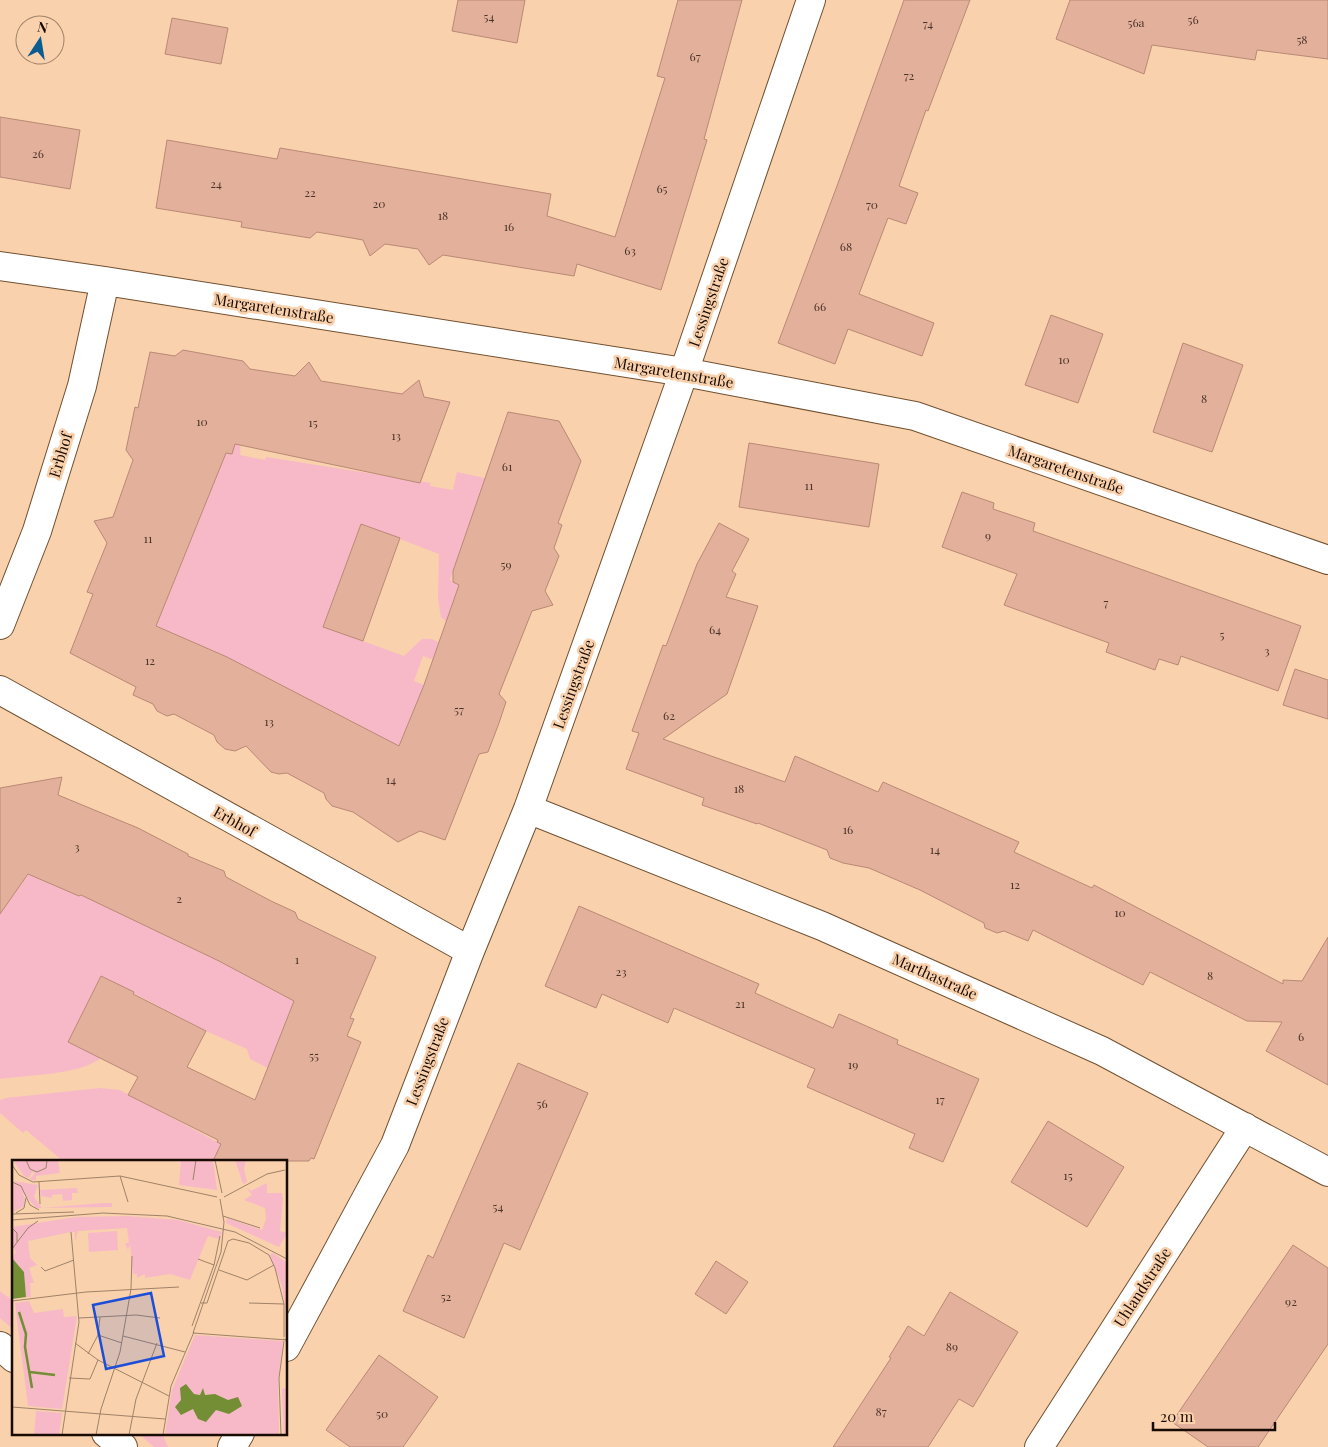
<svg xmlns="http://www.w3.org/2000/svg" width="1328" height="1447" font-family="'Playfair Display',serif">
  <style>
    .green { fill: #f7b9c7 }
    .building { fill: #e3b09b; stroke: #b98975 }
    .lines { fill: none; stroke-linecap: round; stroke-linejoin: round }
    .street-casing { stroke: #72502f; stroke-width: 30 }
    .street { stroke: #fff; stroke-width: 28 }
    .labels { text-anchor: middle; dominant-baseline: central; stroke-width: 5; stroke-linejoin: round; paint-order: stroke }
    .number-label { font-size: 12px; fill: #4b3428 }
    .street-label { font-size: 15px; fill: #180b01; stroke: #f9d1ad }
    .inset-river { fill: none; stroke: #738e34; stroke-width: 2.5 }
    .inset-road { fill: none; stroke: #9f8268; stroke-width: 1 }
    .view { fill: #1d4ed8; fill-opacity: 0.15; stroke: #1d4ed8; stroke-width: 2.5 }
    .inset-edge { fill: none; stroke: #180b01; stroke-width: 2.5 }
  </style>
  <rect width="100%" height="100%" fill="#f9d1ad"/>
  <path class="green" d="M 205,433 L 241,441 L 240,455 L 265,460 L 266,457 L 431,483 L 430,486 L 453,490 L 457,472 L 498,481 L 459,555 L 450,580 L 459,585 L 451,607 L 449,624 L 441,617 L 438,599 L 439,554 L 361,524 L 324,627 L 404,656 L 422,639 L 432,639 L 440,643 L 434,660 L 423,656 L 414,681 L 424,685 L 394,760 L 227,657 L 156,626 L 214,482 Z
    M 41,857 L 88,891 L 103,905 L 219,961 L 294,1001 L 268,1068 L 250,1059 L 247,1049 L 206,1031 L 101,976 L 68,1042 L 101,1058 C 80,1075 27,1075 0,1079 L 0,914 Z
    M 100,1088 L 120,1090 L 221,1144 L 213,1161 L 63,1161 L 26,1130 L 23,1133 L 0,1113 L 0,1100 L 6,1098 Z
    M 0,1291 L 14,1302 L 14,1330 L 0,1318 Z
    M 138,1433 L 162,1433 L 168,1447 L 154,1447 Z"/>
  <path class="building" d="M 458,0 L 525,0 L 517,43 L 452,31 Z
    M 678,0 L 742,0 L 704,139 L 707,140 L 661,290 L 577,264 L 574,276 L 443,255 L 429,265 L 418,249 L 385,244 L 370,256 L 363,240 L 317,232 L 310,238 L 241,227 L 242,222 L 156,208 L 167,140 L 277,159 L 280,148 L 551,194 L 547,216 L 615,237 L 665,78 L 657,76 Z
    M 904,0 L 970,0 L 928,111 L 926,110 L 899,186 L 918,193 L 906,224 L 888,218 L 859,294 L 934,323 L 922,356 L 848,329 L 835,364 L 778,343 L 837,186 Z
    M 1070,0 L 1328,0 L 1328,59 L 1257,50 L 1255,60 L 1152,45 L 1144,74 L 1056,39 Z
    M 172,18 L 228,28 L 221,64 L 165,54 Z
    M 0,117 L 80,130 L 70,189 L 0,177 Z
    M 1051,315 L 1103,334 L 1078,403 L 1025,385 Z
    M 1183,343 L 1243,365 L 1212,452 L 1153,432 Z
    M 183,350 L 243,361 L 250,369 L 295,376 L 309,362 L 321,381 L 402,394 L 419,380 L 424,397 L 450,402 L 420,483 L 235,444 L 232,454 L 226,453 L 156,626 L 227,657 L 399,746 L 424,685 L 459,585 L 453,582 L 453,571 L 508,412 L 559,421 L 581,461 L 558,523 L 562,525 L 554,548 L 559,556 L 545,591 L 553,605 L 532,611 L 499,694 L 506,702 L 499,723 L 488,752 L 479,754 L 445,840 L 420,831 L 398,842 L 353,812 L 332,806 L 326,799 L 324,793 L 287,773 L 279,774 L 271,772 L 246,746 L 235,751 L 225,749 L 217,742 L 214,735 L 174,714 L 167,716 L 157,711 L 153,704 L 133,695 L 136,687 L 70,653 L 93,594 L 87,592 L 107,543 L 94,521 L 113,517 L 133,460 L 126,450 L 135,407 L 138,408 L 150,352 L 175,356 Z
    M 749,443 L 879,464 L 869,527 L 739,507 Z
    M 962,492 L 994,503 L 993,509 L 1035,523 L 1033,531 L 1301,626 L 1278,691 L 1181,656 L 1178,665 L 1159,659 L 1155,670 L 1106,652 L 1109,643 L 1004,605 L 1017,574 L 942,547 Z
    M 719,523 L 749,539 L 732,571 L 736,574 L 726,597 L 758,606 L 727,694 L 663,739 L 785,782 L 795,756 L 878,792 L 883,782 L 1019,842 L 1014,852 L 1092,888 L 1094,885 L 1283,984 L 1283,980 L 1302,981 L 1328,937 L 1328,1085 L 1266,1051 L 1282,1022 L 1247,1021 L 1150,972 L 1143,985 L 1033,930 L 1028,941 L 1004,931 L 997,933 L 985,928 L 984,923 L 920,890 L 869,868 L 843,863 L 830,858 L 827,850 L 758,823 L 757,824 L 702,805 L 704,798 L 626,769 L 639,733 L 632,731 L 663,645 L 666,646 L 697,564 Z
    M 361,524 L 400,538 L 363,641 L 323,627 Z
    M 1295,669 L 1328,680 L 1328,719 L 1283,705 Z
    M 62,777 L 58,795 L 138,828 L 188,854 L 188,856 L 224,871 L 226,877 L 271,901 L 295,912 L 298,919 L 376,957 L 350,1018 L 354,1019 L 347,1036 L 361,1042 L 314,1159 L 311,1158 L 309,1161 L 213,1161 L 221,1144 L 217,1142 L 218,1140 L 128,1095 L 138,1077 L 68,1042 L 101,976 L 134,992 L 133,994 L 206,1031 L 187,1067 L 255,1100 L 294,1001 L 219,961 L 81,895 L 79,896 L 28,874 L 0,914 L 0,788 Z
    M 579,906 L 759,984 L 755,993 L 833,1028 L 839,1014 L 898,1040 L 897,1044 L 979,1079 L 943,1162 L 909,1148 L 915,1134 L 807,1087 L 815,1069 L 674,1008 L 668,1023 L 602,994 L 596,1008 L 545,986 Z
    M 518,1063 L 588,1093 L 520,1250 L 504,1243 L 464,1338 L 403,1311 L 428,1255 L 433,1258 Z
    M 1048,1121 L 1124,1167 L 1087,1227 L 1011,1182 Z
    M 1293,1245 L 1328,1268 L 1328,1344 L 1258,1447 L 1208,1447 L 1172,1422 Z
    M 716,1261 L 748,1282 L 726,1314 L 695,1294 Z
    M 950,1292 L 1018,1332 L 973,1407 L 959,1399 L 928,1447 L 833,1447 L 891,1358 L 889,1357 L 908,1326 L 924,1336 Z
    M 379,1355 L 438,1397 L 403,1447 L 350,1447 L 326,1430 Z"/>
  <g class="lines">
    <defs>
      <path id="street" d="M 0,266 L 105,281 L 684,372 L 915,416 L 1328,560
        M 0,625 L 37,531 L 82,386 L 105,281
        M 0,690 L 470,951
        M 528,809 L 822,926 L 1102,1051 L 1328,1172
        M 0,1346 L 14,1358
        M 286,1347 L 395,1145 L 470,951 L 528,809 L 684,372 L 811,0
        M 106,1433 L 123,1447
        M 232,1447 L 240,1433
        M 1039,1447 L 1245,1127"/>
    </defs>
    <use href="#street" class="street-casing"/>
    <use href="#street" class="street"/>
  </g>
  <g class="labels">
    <g class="number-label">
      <text x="489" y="16">54</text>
      <text x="1193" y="19">56</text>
      <text x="1136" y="22">56a</text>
      <text x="928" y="23">74</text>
      <text x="1302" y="39">58</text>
      <text x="695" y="56">67</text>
      <text x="909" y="75">72</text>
      <text x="38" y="153">26</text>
      <text x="216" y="183">24</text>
      <text x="662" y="188">65</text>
      <text x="310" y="192">22</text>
      <text x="379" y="203">20</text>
      <text x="872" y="204">70</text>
      <text x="443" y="215">18</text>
      <text x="509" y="226">16</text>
      <text x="846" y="246">68</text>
      <text x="630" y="250">63</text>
      <text x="820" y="306">66</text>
      <text x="1064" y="359">10</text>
      <text x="1204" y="398">8</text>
      <text x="202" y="421">10</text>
      <text x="313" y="422">15</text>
      <text x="396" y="435">13</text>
      <text x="507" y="466">61</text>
      <text x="809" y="485">11</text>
      <text x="988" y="535">9</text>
      <text x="148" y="538">11</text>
      <text x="506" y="564">59</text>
      <text x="1106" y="602">7</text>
      <text x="715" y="629">64</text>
      <text x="1222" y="634">5</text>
      <text x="1267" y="650">3</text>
      <text x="150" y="660">12</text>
      <text x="459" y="709">57</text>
      <text x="669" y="715">62</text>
      <text x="269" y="721">13</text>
      <text x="391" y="779">14</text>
      <text x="739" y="788">18</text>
      <text x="848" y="829">16</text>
      <text x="77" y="846">3</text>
      <text x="935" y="849">14</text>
      <text x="1015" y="884">12</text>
      <text x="179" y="898">2</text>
      <text x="1120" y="912">10</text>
      <text x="297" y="959">1</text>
      <text x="621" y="971">23</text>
      <text x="1210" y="975">8</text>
      <text x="740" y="1003">21</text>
      <text x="1301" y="1036">6</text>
      <text x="314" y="1055">55</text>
      <text x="853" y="1064">19</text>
      <text x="940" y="1099">17</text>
      <text x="542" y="1103">56</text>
      <text x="1068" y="1175">15</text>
      <text x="498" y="1206">54</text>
      <text x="446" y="1296">52</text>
      <text x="1291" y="1301">92</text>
      <text x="952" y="1346">89</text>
      <text x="881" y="1411">87</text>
      <text x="382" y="1413">50</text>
    </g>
    <g class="street-label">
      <text transform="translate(708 302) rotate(-71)">Lessingstraße</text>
      <text transform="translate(274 308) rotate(9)">Margaretenstraße</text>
      <text transform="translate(674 372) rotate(10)">Margaretenstraße</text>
      <text transform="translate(60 455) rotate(-73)">Erbhof</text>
      <text transform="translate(1066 469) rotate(19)">Margaretenstraße</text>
      <text transform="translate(573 684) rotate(-70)">Lessingstraße</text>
      <text transform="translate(235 821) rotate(29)">Erbhof</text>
      <text transform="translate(935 976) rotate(24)">Marthastraße</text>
      <text transform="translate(427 1061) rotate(-69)">Lessingstraße</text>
      <text transform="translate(1142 1287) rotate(-57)">Uhlandstraße</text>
    </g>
  </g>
  <g transform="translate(12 1160)">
    <rect width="275" height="275" fill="#f9d1ad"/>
    <path d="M 1,0 L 46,0 L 48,13 L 24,16 L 24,20 L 20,20 L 18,19 L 23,13 L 20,12 L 17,18 L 12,16 ZM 169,0 L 201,0 L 205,30 L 167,25 ZM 223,0 L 234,0 L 232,9 L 235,22 L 231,24 ZM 1,21 L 26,25 L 22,37 L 30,48 L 91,43 L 100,43 L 100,47 L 24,48 ZM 0,23 L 8,27 L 13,39 L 12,46 L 0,53 ZM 255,23 L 255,33 L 270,33 L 271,39 L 268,71 L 275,73 L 267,87 L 214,63 L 215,58 L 250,70 L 254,59 L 253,48 L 232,40 L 240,35 L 234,27 L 239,31 ZM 65,28 L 66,33 L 60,33 L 60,40 L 51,41 L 50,34 L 40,35 L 40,38 L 29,36 L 28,30 ZM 115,56 L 166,60 L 210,72 L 207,79 L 196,76 L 178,120 L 158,114 L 133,118 L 133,114 L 125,118 L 125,114 L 121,114 L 118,84 L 116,90 L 113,83 L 117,83 L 115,68 L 66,71 L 63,81 L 63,72 L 59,72 L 16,81 L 18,98 L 25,105 L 17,108 L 22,123 L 18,123 L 19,137 L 14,137 L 12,112 L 0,98 L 4,92 L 0,87 L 0,67 L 64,57 ZM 105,71 L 106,90 L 77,92 L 76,73 ZM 261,93 L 275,103 L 275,156 L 270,126 L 258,95 ZM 17,141 L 22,153 L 51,149 L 52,157 L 65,156 L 50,249 L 16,246 L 3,143 ZM 183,175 L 271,181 L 266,222 L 267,275 L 153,275 L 160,230 ZM 274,228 L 275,230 L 275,275 L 272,275 L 270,229 ZM 24,251 L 50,253 L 47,275 L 22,275 Z" fill="#f7b9c7"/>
    <path d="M 0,98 L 12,112 L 14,137 L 0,139 ZM 174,224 L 182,234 L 188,235 L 191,228 L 193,235 L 203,234 L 216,240 L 226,237 L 230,246 L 217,254 L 204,250 L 194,262 L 186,259 L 181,249 L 169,255 L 163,247 L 169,240 L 168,228 Z" fill="#738e34"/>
    <path class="inset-river" d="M 7,152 L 14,174 L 13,187 L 20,228M 18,212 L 43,215"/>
    <path class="inset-road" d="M 14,0 L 18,9 L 25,12 L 34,8 L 35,0M 203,0 L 210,33M 0,5 L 7,15 L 21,22 L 108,16 L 205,37M 108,16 L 116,42M 181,20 L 184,0M 0,22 L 9,26 L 18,45 L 27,50M 27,22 L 28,44M 212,37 L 255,14 L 273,10M 4,53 L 12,48 L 14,38M 0,54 L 62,52M 211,56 L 248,68M 0,60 L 91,53 L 155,56 L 223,72 L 275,99M 0,68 L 5,73 L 5,82M 0,89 L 16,68 L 26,61M 186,99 L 202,105M 29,107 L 33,111 L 62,100M 207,110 L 235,120 L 262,105M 0,141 L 74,132 L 167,127M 189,143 L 195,143 L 216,81 L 221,79 L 237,83 L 257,95 L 263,108 L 272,144 L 272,177M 237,143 L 272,144M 67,158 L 124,155 L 148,158M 180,166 L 202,105 L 208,76M 181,173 L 209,92 L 212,62 L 208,39M 181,173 L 275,180 L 271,179M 86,175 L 110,183M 111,176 L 173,192M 63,183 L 86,200 L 157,236M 76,194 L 86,175 L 88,157M 57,218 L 78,219 L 86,200M 0,247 L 153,259M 50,275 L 67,162 L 59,72M 84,275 L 89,249 L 108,192 L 119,129 L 120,96M 117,275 L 124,239 L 145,183M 151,275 L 159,226 L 182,172M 269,275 L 267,218 L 272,181"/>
    <path class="view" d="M 139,133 L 152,196 L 94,209 L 81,145 Z"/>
    <rect width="275" height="275" class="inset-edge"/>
  </g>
  <g transform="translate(40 40) rotate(12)"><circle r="24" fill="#f9d1ad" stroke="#9f8268"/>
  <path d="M0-4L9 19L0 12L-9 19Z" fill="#0b5c8f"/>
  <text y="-8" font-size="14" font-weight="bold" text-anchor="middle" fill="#180b01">N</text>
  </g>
  <path d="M1153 1422v8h122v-8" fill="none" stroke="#180b01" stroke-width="2.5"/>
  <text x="1160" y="1422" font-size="15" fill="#180b01" stroke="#f9d1ad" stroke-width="4" paint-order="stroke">20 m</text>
</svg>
